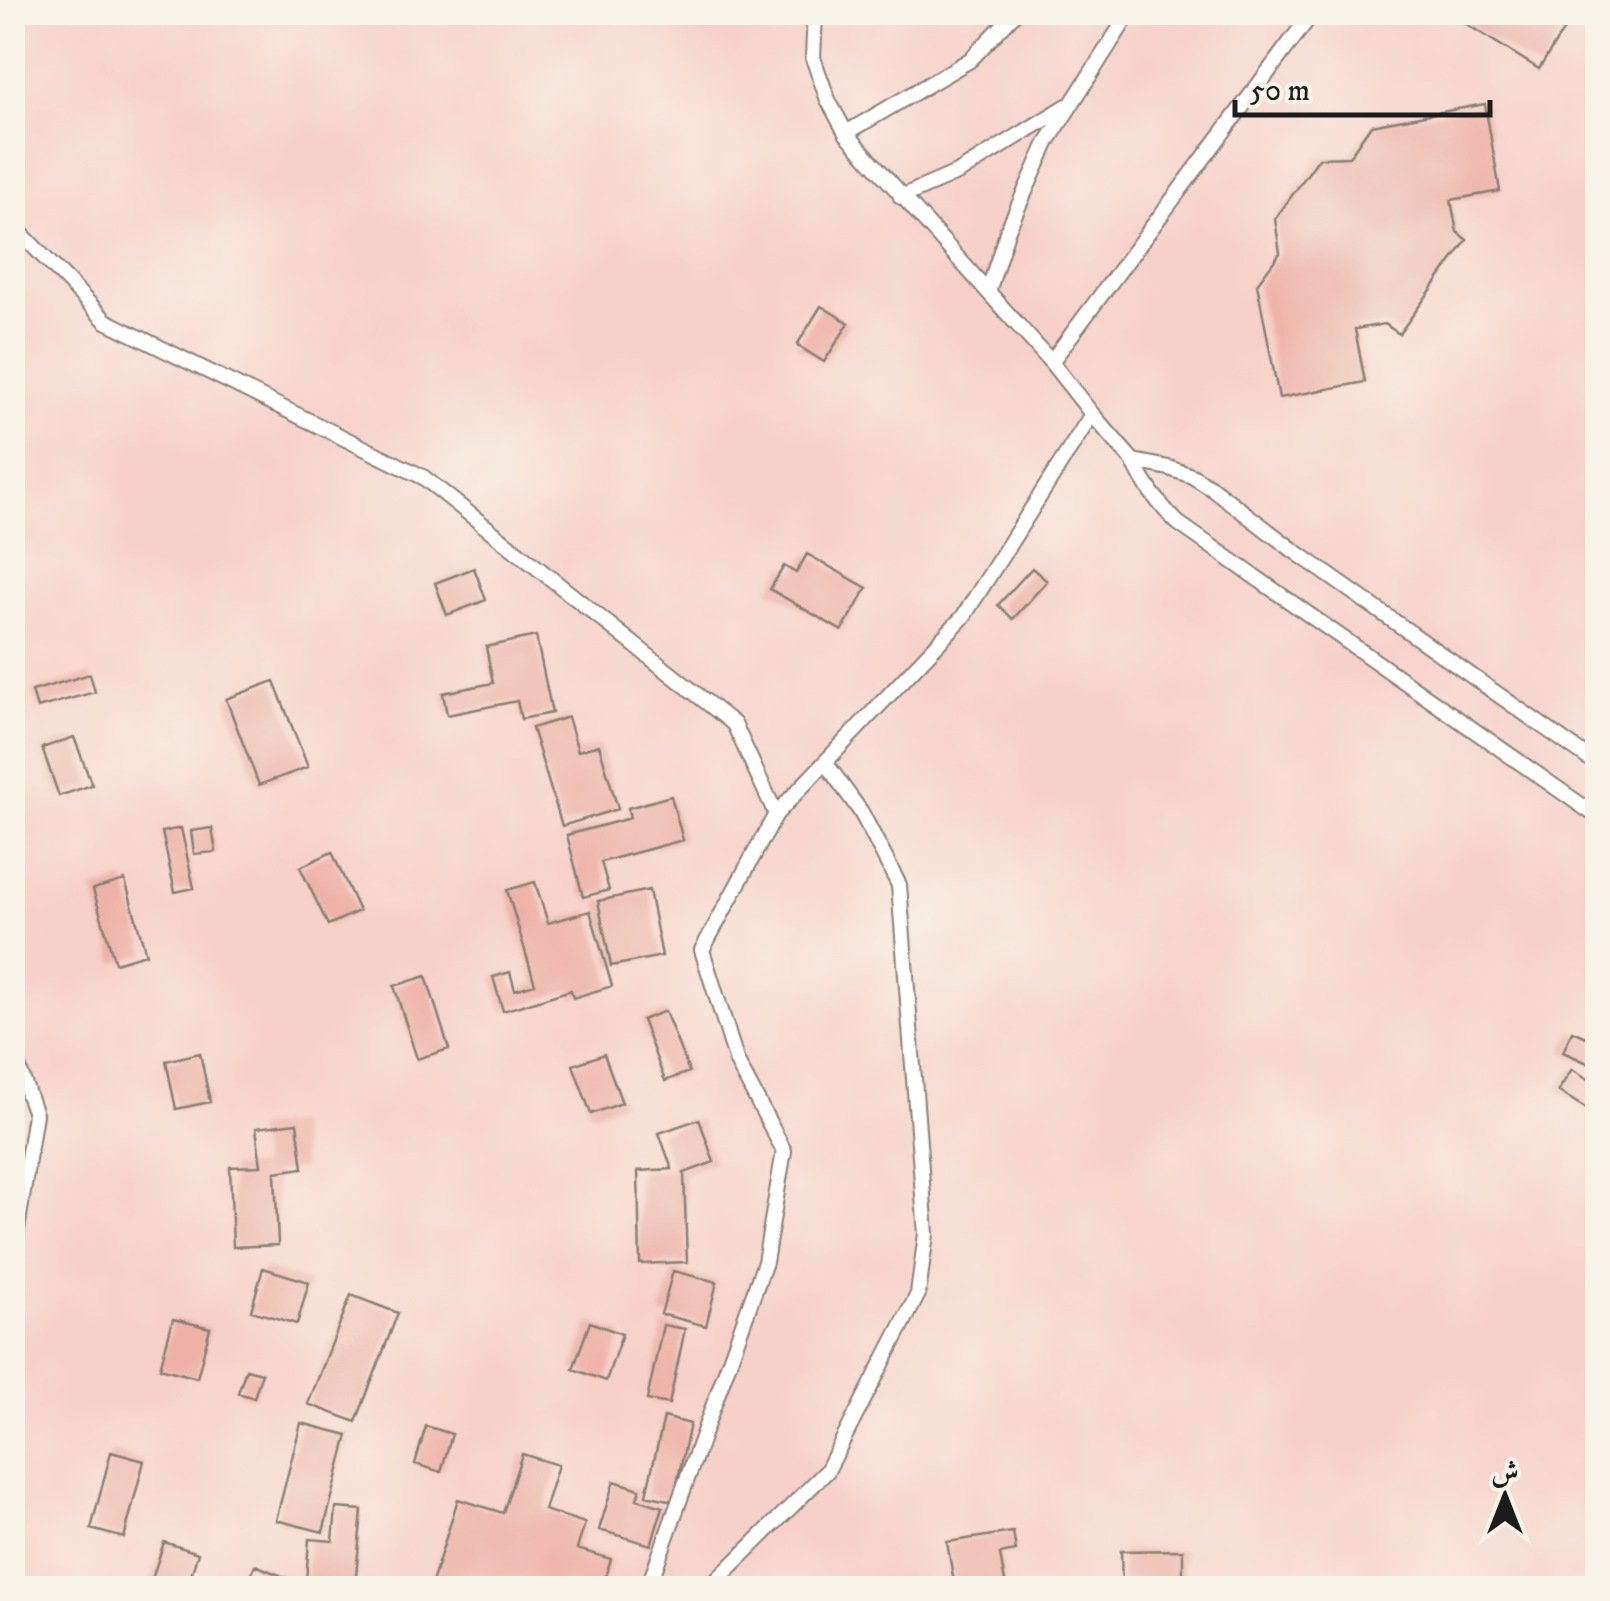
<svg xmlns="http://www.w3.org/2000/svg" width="1610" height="1601" font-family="'IM FELL DW Pica',Amiri,serif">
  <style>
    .built { fill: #f7d0c9 }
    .building { fill: #eeb2a8 }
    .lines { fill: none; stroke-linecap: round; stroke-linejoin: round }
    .lane-casing { stroke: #888075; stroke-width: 18 }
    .lane { stroke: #fff; stroke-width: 14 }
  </style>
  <rect width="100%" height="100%" fill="#f7f3e8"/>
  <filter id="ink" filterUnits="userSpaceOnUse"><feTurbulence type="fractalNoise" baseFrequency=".01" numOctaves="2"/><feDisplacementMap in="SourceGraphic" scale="20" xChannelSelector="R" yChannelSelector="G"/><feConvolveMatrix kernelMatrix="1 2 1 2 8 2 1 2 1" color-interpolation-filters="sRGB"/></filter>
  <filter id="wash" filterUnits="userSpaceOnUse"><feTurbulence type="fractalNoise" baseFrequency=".0048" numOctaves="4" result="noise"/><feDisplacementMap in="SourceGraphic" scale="40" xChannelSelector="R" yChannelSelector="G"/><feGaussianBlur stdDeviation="2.25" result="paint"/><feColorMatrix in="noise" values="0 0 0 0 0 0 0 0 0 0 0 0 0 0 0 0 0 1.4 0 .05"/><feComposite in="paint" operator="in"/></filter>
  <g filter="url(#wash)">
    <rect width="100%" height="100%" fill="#f5e5ce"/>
    <path class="built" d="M 13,13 L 1597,13 L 1597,1588 L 13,1588 Z"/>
    <g id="blocks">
      <path class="building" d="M 1447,12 L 1575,12 L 1539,69 Z
        M 1485,104 L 1500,191 L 1451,200 L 1457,232 L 1467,240 L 1399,334 L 1385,324 L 1355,329 L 1365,382 L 1279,398 L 1257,284 L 1280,253 L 1275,219 L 1319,158 L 1349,157 L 1371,125 Z
        M 821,306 L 849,323 L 824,362 L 797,345 Z
        M 807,554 L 867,588 L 842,631 L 770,589 L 784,566 L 796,573 Z
        M 474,568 L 486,600 L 447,615 L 435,583 Z
        M 1032,568 L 1047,581 L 1013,619 L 998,605 Z
        M 536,636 L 552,713 L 521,719 L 517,701 L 447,715 L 443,693 L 493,683 L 486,647 Z
        M 90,674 L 95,692 L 37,708 L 32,691 Z
        M 274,681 L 308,767 L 259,785 L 226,699 Z
        M 568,717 L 578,751 L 599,745 L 618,809 L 562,826 L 532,728 Z
        M 74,737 L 92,785 L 59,796 L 42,748 Z
        M 671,796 L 683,840 L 601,862 L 609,890 L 583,897 L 567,835 L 630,818 L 628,808 Z
        M 181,828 L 194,888 L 175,892 L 162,832 Z
        M 212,828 L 216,852 L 194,854 L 191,831 Z
        M 332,852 L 359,911 L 328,925 L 300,867 Z
        M 125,880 L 146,954 L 115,963 L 93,889 Z
        M 535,882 L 548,923 L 590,911 L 612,986 L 573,998 L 571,990 L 503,1011 L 493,977 L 510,972 L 515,990 L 535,984 L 507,890 Z
        M 649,890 L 662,956 L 611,966 L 598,901 Z
        M 426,976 L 449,1049 L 417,1059 L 394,986 Z
        M 665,1011 L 689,1072 L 665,1081 L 642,1020 Z
        M 1572,1031 L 1598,1042 L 1598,1053 L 1592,1065 L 1563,1052 Z
        M 200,1053 L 210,1102 L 176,1109 L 166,1061 Z
        M 604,1054 L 622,1103 L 591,1114 L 573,1065 Z
        M 1572,1069 L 1593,1082 L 1598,1075 L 1598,1116 L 1558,1091 Z
        M 699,1119 L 714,1162 L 684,1173 L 687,1262 L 640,1264 L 638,1171 L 672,1169 L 659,1133 Z
        M 297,1123 L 303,1168 L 275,1172 L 278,1245 L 233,1247 L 230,1167 L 261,1166 L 256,1128 Z
        M 263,1268 L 309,1282 L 297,1324 L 251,1311 Z
        M 673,1271 L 717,1282 L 706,1326 L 661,1314 Z
        M 351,1295 L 398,1313 L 356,1422 L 308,1404 Z
        M 173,1319 L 210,1328 L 197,1378 L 160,1368 Z
        M 590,1322 L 622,1334 L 606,1381 L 573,1369 Z
        M 663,1325 L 685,1329 L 669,1404 L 647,1400 Z
        M 246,1369 L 262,1373 L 254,1398 L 238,1393 Z
        M 664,1417 L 690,1424 L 673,1501 L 646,1495 Z
        M 301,1423 L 348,1435 L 323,1532 L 276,1520 Z
        M 426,1426 L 452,1434 L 441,1472 L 415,1464 Z
        M 111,1452 L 144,1461 L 124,1538 L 91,1529 Z
        M 522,1454 L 558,1465 L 544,1510 L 585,1523 L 577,1549 L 611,1559 L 602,1588 L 449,1588 L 432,1583 L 458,1499 L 503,1513 Z
        M 614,1481 L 640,1489 L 637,1499 L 663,1507 L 651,1545 L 599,1530 Z
        M 336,1508 L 362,1510 L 355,1587 L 306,1582 L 309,1539 L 333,1541 Z
        M 1013,1532 L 1016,1551 L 1000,1554 L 1006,1588 L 955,1588 L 947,1542 Z
        M 164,1542 L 198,1553 L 187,1588 L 149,1588 Z
        M 1183,1550 L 1183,1587 L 1122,1588 L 1121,1551 Z
        M 255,1565 L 299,1583 L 298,1585 L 306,1588 L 246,1588 Z"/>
    </g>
  </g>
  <g filter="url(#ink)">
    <use href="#blocks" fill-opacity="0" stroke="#888075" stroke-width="2.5"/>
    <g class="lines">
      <defs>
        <path id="lane" d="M 815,12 L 813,58 L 828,100 L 846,133
          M 1016,12 L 970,60 L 846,133 L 1051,362 L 1092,414 L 1133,461
          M 901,197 L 959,172 L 1067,106
          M 12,224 L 106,321 L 423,477 L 734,724 L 776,814
          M 988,292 L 1008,229 L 1048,141 L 1130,12
          M 1051,362 L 1313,12
          M 1598,765 L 1293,550 L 1213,489 L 1192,476 L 1169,468 L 1133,461 C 1145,486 1158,504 1178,523 L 1598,817
          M 12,1049 L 35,1114 L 12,1262
          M 648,1588 L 765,1262 L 784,1151 L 737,1062 L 702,950 L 776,814 L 963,617 L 1092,414
          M 709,1588 L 827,1471 L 918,1294 L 926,1234 L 899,885 L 861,812 L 825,762"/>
      </defs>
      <use href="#lane" class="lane-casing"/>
      <use href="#lane" class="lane"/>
    </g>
  </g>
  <rect width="1610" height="1601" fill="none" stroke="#f7f3e8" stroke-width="50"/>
  <g transform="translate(1505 1496)" stroke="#f7f3e8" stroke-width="8" paint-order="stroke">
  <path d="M0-8L18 38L0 25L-18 38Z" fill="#1c1c1c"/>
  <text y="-15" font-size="28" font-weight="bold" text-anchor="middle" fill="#1c1c1c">ش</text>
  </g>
  <path d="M1235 100v15h255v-15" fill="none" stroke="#1c1c1c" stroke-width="5"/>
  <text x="1250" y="100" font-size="30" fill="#1c1c1c" stroke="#f7f3e8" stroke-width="8" paint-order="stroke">50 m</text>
</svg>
